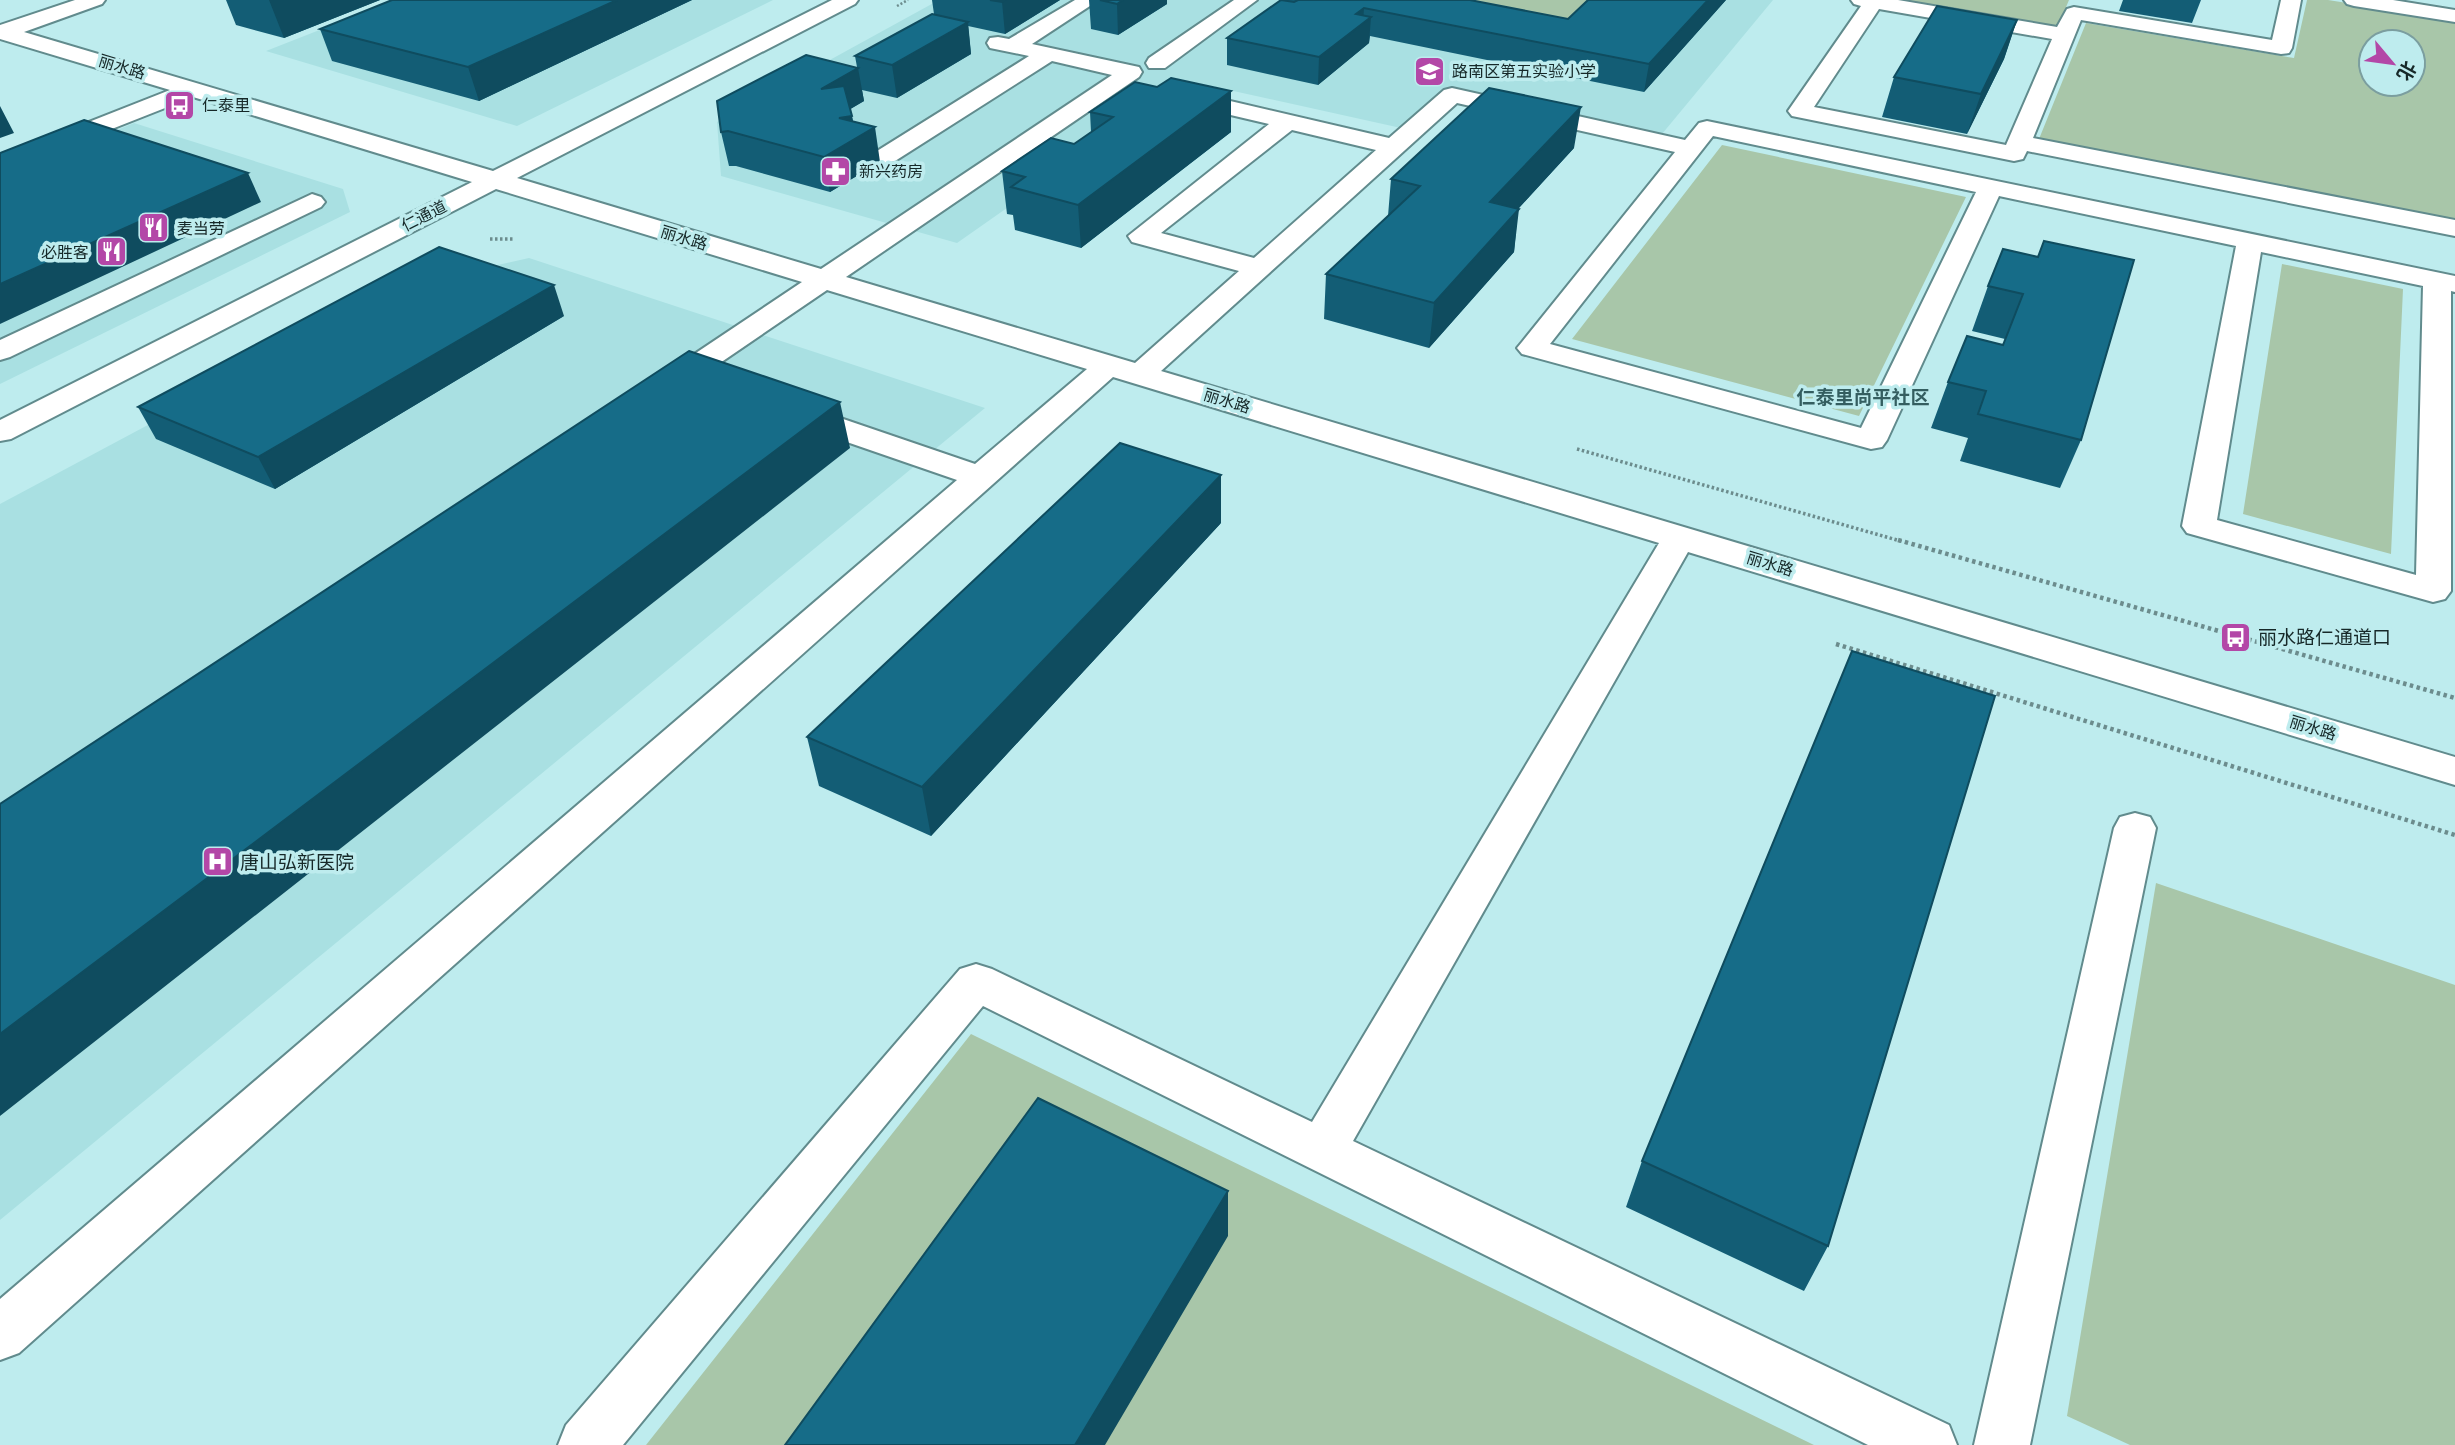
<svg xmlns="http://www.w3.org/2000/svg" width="2455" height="1445" font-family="Helvetica,'Noto Sans SC',sans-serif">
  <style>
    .built { fill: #a9e0e2 }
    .green { fill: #a8c6a9; fill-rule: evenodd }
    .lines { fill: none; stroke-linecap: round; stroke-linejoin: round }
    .minor-casing { stroke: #618b8d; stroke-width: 4 }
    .path-far2 { stroke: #6c8c8d; stroke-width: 2.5; stroke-dasharray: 2 2; stroke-linecap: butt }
    .path-far1 { stroke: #6c8c8d; stroke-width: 3.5; stroke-dasharray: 2.5 2.5; stroke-linecap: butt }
    .path { stroke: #6c8c8d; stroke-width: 4.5; stroke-dasharray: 3.5 3.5; stroke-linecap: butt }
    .minor { fill: #fff; fill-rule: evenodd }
    .wall { fill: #135d75 }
    .shaded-wall { fill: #0f4c5f }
    .building { fill: #166c88; stroke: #0f4c5f; stroke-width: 2 }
    .labels { text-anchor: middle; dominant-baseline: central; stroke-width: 7; stroke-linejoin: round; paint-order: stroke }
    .far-street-label { font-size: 16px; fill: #162828; stroke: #beecee }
    .far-poi-label { font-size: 16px; fill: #162828; stroke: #beecee; text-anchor: start }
    .far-quarter-label { font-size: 19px; font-weight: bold; fill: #345e60; stroke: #beecee }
    .poi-label { font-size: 19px; fill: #162828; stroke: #beecee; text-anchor: start }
  </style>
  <rect width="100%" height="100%" fill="#beecee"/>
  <path class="built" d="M 396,0 L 773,0 L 517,126 L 266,51 Z
    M 939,0 L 1773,0 L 1662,134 L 1446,88 L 1401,128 L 1188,81 L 957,243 L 721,176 L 717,122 Z
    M 134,123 L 343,189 L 350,212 L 0,384 L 0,178 Z
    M 529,258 L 985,408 L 0,1220 L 0,504 L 412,284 Z"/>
  <path class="green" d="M 1443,0 L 1594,0 L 1561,40 Z
    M 1892,0 L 2069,0 L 2056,31 Z
    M 2307,0 L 2328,0 L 2455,20 L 2455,221 L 2039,139 L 2086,23 L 2294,58 ZM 2371,42 L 2413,42 L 2413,84 L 2371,84 Z
    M 1722,145 L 1966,197 L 1859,416 L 1572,339 Z
    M 2282,264 L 2403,289 L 2391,554 L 2243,514 Z
    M 2156,883 L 2455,985 L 2455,1445 L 2130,1445 L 2067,1416 Z
    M 971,1034 L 1814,1445 L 646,1445 Z"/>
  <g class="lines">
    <defs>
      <path id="minor" d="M 75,0 L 105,0 L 102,4 L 24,32 L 493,171 L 832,0 L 858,0 L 855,4 L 517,178 L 821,269 L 1112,75 L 1052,61 L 895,161 L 886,163 L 877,161 L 874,156 L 877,151 L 1029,56 L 990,48 L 987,43 L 990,38 L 998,37 L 1009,39 L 1075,0 L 1099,0 L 1032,44 L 1139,67 L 1142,72 L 1139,77 L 846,277 L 1135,363 L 1239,271 L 1132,242 L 1128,236 L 1269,124 L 1188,105 L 1185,100 L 1188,95 L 1196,93 L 1389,138 L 1444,90 L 1452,88 L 1685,140 L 1699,123 L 1707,121 L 2455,276 L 2455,292 L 2451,291 L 2451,591 L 2445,599 L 2433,602 L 2187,533 L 2182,526 L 2236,246 L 1999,196 L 1887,440 L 1882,447 L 1871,449 L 1522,354 L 1517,348 L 1522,342 L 1675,152 L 1457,103 L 1161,371 L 2455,757 L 2455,785 L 1688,552 L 1353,1141 L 1949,1425 L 1957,1445 L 1868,1445 L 983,1006 L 623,1445 L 558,1445 L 566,1425 L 960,969 L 976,964 L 992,969 L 1312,1122 L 1659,543 L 1113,377 L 19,1353 L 0,1360 L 0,1299 L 957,480 L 786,421 L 782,414 L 786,407 L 797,405 L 808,407 L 975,464 L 1087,369 L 827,290 L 676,393 L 665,396 L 654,393 L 650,387 L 654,381 L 802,282 L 496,189 L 11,439 L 0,441 L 0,420 L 472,182 L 193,97 L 0,173 L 0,157 L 170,90 L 0,39 L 0,25 ZM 1292,130 L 1376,150 L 1254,258 L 1161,233 ZM 1713,136 L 1976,192 L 1861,428 L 1550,344 ZM 2261,252 L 2423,286 L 2416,575 L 2217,520 Z
        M 1234,0 L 1257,0 L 1165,68 L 1149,68 L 1146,63 L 1149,58 Z
        M 1851,0 L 1898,0 L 2057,27 L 2067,9 L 2074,7 L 2272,40 L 2281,0 L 2301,0 L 2292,48 L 2289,53 L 2281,54 L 2081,20 L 2033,138 L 2455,220 L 2455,236 L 2027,151 L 2023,159 L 2014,161 L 1792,116 L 1788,111 L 1861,6 L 1854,4 ZM 1879,9 L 2052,39 L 2006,145 L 1814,107 Z
        M 2344,0 L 2393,0 L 2455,10 L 2455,22 L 2354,6 L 2347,4 Z
        M 312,194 L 321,197 L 325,202 L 321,207 L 10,357 L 0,360 L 0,340 Z
        M 2135,813 L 2150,817 L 2156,828 L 2030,1445 L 1974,1445 L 2114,828 L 2120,817 Z"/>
    </defs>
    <use href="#minor" class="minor-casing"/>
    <path class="path-far2" d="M 897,6 L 908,0"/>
    <path class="path-far1" d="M 490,239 L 513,239
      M 1577,449 L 1904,542"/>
    <path class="path" d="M 1898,540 L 2455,698
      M 1836,644 L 2455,835"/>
    <use href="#minor" class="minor"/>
  </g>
  <path class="wall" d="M 226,0 L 380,0 L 284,38 L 236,25 Z
    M 392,0 L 692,0 L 479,101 L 332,61 L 320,29 Z
    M 932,0 L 1060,0 L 1005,34 L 968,26 L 971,54 L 897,98 L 862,90 L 864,101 L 850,109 L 853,121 L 880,162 L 830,192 L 736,166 L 729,166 L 721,132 L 857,67 L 855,56 L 934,14 Z
    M 1089,0 L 1167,0 L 1167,4 L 1118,35 L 1091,29 Z
    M 1288,0 L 1470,0 L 1568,19 L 1726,0 L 1644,92 L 1370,36 L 1369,43 L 1318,85 L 1227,65 L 1227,38 Z
    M 2123,0 L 2201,0 L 2192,23 L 2119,11 Z
    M 2017,20 L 2004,59 L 1967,134 L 1882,117 L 1894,77 Z
    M 1090,112 L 1231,132 L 1081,248 L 1015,230 L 1013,215 L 1007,214 L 1002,171 L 1074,144 L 1091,132 Z
    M 1574,148 L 1518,209 L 1514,252 L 1429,348 L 1324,319 L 1326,274 L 1388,216 L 1391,179 Z
    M 2038,257 L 2081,440 L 2060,488 L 1960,461 L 1968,438 L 1931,428 L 1948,382 L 2003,345 L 2005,339 L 1972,331 L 1988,286 Z
    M 564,316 L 275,489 L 156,439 L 138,407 Z
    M 1221,523 L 931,836 L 819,786 L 807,737 Z
    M 1642,1161 L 1828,1246 L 1804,1291 L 1626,1207 Z"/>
  <path class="shaded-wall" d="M 269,0 L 380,0 L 284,38 Z
    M 617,0 L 692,0 L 479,101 L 468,67 Z
    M 1005,0 L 1060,0 L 1005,34 L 1002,2 Z
    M 1123,0 L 1167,0 L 1167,4 L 1118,35 L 1117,4 Z
    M 1708,0 L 1726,0 L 1644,92 L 1649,64 Z
    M 1364,8 L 1363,23 L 1371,17 L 1369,43 L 1318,85 L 1319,57 L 1356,14 Z
    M 2017,20 L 2004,59 L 1967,134 L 1981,94 Z
    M 968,22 L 971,54 L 897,98 L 892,65 Z
    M 858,68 L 864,101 L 827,123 L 821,89 Z
    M 1231,91 L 1231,132 L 1081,248 L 1078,205 Z
    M 0,106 L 14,133 L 0,138 Z
    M 1581,107 L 1574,148 L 1485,245 L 1490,202 Z
    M 852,116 L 856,138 L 875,127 L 880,162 L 830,192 L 824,157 L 839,118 Z
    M 248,173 L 261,202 L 0,324 L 0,284 Z
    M 1519,209 L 1514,252 L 1429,348 L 1434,303 Z
    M 554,285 L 564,316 L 275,489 L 258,457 Z
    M 840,402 L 850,448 L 0,1116 L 0,1034 Z
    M 1221,475 L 1221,523 L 931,836 L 922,787 Z
    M 1228,1191 L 1228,1236 L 1105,1445 L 1075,1445 Z"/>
  <path class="building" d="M 392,0 L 617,0 L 468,67 L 320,29 Z
    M 990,0 L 1005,0 L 1002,2 Z
    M 1100,0 L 1123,0 L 1117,4 Z
    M 1281,0 L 1294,2 L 1298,0 L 1470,0 L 1568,19 L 1588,0 L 1708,0 L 1649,64 L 1364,8 L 1356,14 L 1371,17 L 1319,57 L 1227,38 Z
    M 1937,6 L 2017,20 L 1981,94 L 1894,77 Z
    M 932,14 L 968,22 L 892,65 L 855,56 Z
    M 806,55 L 858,68 L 821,89 L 844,86 L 852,116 L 839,118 L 875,127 L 824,157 L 728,131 L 721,132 L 717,101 Z
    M 1171,78 L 1231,91 L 1078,205 L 1011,187 L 1025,177 L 1002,171 L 1051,138 L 1074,144 L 1113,117 L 1090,112 L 1135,82 L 1157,87 Z
    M 1489,88 L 1581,107 L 1490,202 L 1519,209 L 1434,303 L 1326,274 L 1420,186 L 1391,179 Z
    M 84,120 L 248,173 L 0,284 L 0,153 Z
    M 2044,241 L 2134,260 L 2081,440 L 1978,414 L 1986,391 L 1948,382 L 1967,336 L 2003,345 L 2023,294 L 1988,286 L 2003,249 L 2038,257 Z
    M 439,247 L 554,285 L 258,457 L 138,407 Z
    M 689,351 L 840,402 L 0,1034 L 0,804 Z
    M 1120,443 L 1221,475 L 922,787 L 807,737 Z
    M 1852,651 L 1995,696 L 1828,1246 L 1642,1161 Z
    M 1038,1098 L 1228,1191 L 1075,1445 L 785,1445 Z"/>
  <defs>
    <symbol id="school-square" viewBox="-11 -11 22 22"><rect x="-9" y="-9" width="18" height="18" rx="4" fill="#b347a7" stroke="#beecee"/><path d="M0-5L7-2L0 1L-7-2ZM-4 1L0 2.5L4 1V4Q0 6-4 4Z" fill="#fff"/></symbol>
    <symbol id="bus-square" viewBox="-11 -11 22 22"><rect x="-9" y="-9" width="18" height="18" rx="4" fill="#b347a7" stroke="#beecee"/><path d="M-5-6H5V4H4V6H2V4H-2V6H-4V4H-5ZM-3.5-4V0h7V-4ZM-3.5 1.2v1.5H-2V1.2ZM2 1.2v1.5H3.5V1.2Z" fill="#fff"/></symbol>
    <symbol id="pharmacy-square" viewBox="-11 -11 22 22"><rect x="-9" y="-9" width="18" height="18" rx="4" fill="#b347a7" stroke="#beecee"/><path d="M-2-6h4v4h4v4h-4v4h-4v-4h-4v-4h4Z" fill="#fff"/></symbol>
    <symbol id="restaurant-square" viewBox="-11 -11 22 22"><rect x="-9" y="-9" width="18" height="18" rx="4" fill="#b347a7" stroke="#beecee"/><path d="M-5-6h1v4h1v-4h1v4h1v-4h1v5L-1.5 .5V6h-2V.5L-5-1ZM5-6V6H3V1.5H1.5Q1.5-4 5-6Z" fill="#fff"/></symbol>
    <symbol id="hospital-square" viewBox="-11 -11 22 22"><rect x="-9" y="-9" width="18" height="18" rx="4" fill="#b347a7" stroke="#beecee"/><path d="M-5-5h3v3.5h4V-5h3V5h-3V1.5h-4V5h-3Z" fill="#fff"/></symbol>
  </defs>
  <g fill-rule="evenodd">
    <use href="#school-square" x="1412" y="54" width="35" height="35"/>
    <use href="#bus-square" x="162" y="88" width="35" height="35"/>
    <use href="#pharmacy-square" x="818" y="154" width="35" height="35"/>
    <use href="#restaurant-square" x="136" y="210" width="35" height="35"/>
    <use href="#restaurant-square" x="94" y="234" width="35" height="35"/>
    <use href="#bus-square" x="2218" y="620" width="35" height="35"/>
    <use href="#hospital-square" x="200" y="844" width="35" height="35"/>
  </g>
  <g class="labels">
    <g class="far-street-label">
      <text transform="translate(122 67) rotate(17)">丽水路</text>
      <text transform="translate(424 216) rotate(-27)">仁通道</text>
      <text transform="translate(684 238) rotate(17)">丽水路</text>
      <text transform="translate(1227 401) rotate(17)">丽水路</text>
      <text transform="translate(1770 564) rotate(17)">丽水路</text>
      <text transform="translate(2313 728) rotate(17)">丽水路</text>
    </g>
    <g class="far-poi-label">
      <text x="1452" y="71">路南区第五实验小学</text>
      <text x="202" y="105">仁泰里</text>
      <text x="859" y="171">新兴药房</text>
      <text x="177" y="228">麦当劳</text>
      <text x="89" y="252" text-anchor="end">必胜客</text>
    </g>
    <g class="far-quarter-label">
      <text x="1863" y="397">仁泰里尚平社区</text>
    </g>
    <g class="poi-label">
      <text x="2258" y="637">丽水路仁通道口</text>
      <text x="240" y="862">唐山弘新医院</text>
    </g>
  </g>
  <g transform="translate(2392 63) rotate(119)"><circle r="33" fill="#beecee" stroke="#7b9e9f" stroke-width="2"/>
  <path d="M0-5L12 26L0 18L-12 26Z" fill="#b347a7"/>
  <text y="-10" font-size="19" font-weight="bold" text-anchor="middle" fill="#162828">北</text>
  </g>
</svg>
